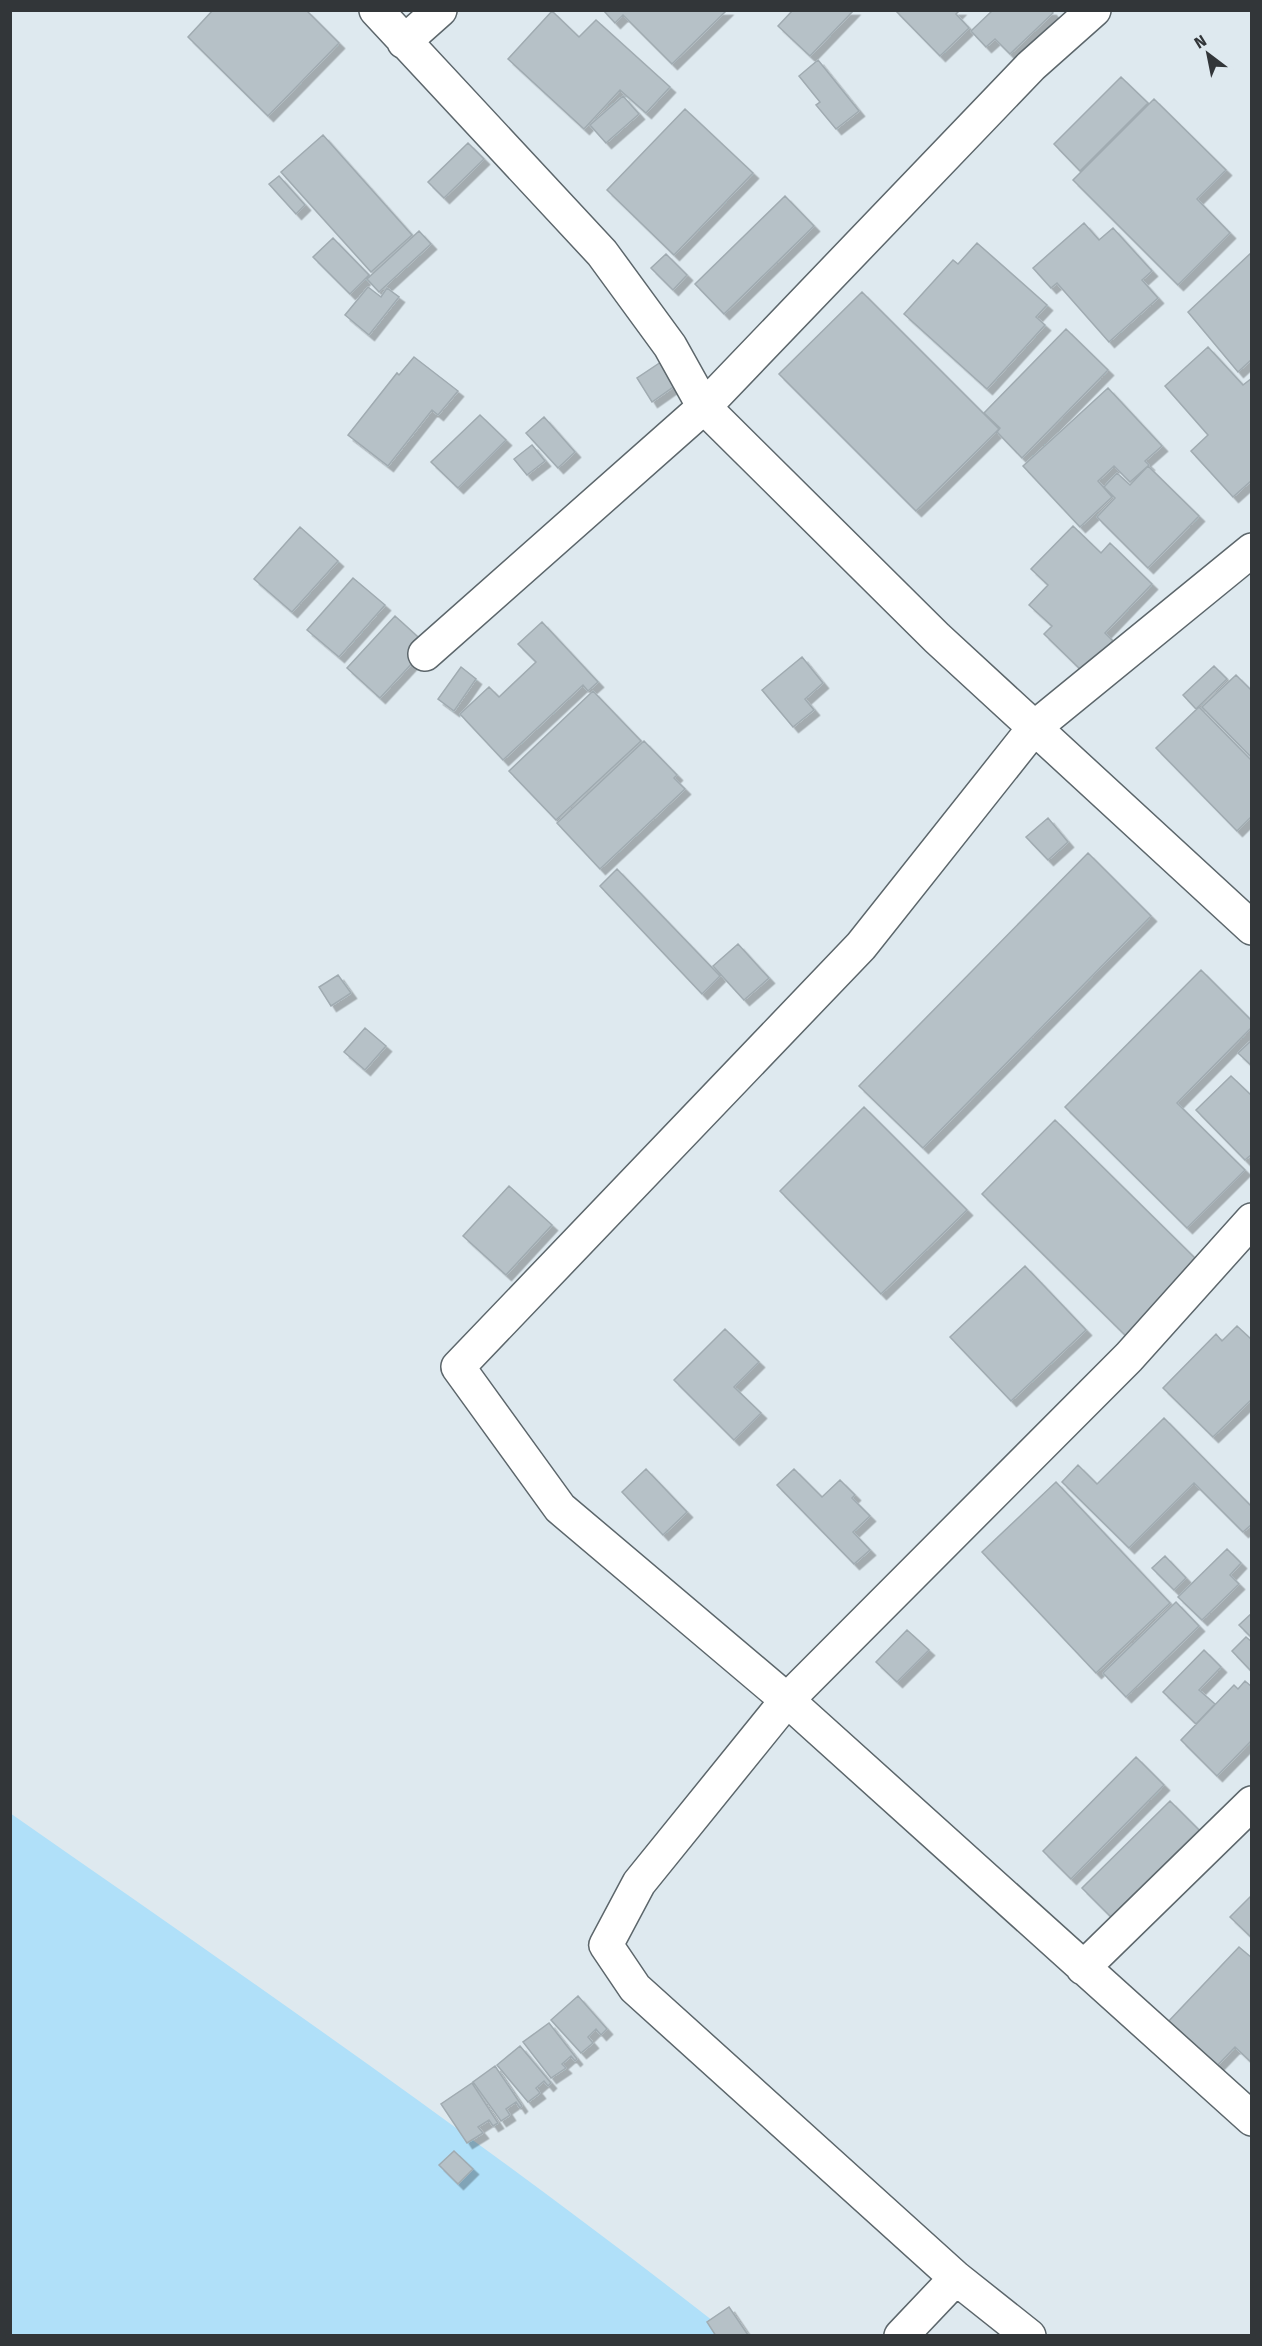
<svg xmlns="http://www.w3.org/2000/svg" width="1262" height="2346" font-family="'Fira Sans',sans-serif">
  <style>
    .green { fill: #b0e0f9 }
    .building { fill: #b6c1c7; stroke: #a0abb1; stroke-width: 1.5; filter: url(#shadow) }
    .lines { fill: none; stroke-linecap: round; stroke-linejoin: round }
    .minor-casing { stroke: #5c666b; stroke-width: 36 }
    .minor { stroke: #fff; stroke-width: 33 }
  </style>
  <defs>
    <filter id="shadow"><feDropShadow dx="5.5" dy="5.5" stdDeviation="0" flood-color="#0004"/></filter>
  </defs>
  <rect width="100%" height="100%" fill="#dee9ef"/>
  <path class="green" d="M 10,1813 C 254,1983 498,2152 731,2335 L 11,2335 Z"/>
  <path class="building" d="M 213,10 L 306,10 L 339,43 L 268,116 L 188,37 Z
    M 603,10 L 727,10 L 672,64 L 623,15 L 615,23 Z
    M 793,10 L 854,10 L 810,56 L 778,26 Z
    M 895,10 L 960,10 L 956,14 L 969,28 L 940,56 Z
    M 993,10 L 1051,10 L 1053,13 L 1010,54 L 995,39 L 986,47 L 971,31 Z
    M 552,11 L 579,37 L 596,20 L 670,87 L 646,113 L 620,90 L 584,129 L 508,59 Z
    M 818,60 L 859,111 L 836,129 L 816,105 L 820,102 L 799,76 Z
    M 1121,77 L 1148,103 L 1080,171 L 1054,144 Z
    M 623,96 L 639,114 L 606,143 L 590,125 Z
    M 1154,99 L 1226,170 L 1197,199 L 1230,233 L 1178,285 L 1073,180 Z
    M 685,109 L 753,173 L 674,255 L 607,190 Z
    M 323,135 L 412,235 L 371,272 L 281,172 Z
    M 468,143 L 484,159 L 444,198 L 428,182 Z
    M 279,176 L 305,205 L 296,214 L 269,184 Z
    M 785,196 L 814,226 L 724,314 L 695,284 Z
    M 1084,223 L 1099,240 L 1113,228 L 1152,271 L 1142,280 L 1158,298 L 1109,342 L 1057,283 L 1051,288 L 1033,268 Z
    M 419,231 L 431,244 L 379,292 L 367,279 Z
    M 333,238 L 369,275 L 350,294 L 313,257 Z
    M 977,243 L 1047,305 L 1036,317 L 1045,325 L 987,389 L 904,314 L 953,260 L 958,264 Z
    M 1252,252 L 1252,359 L 1238,372 L 1188,312 Z
    M 666,254 L 687,275 L 673,290 L 651,268 Z
    M 368,287 L 381,297 L 387,288 L 399,297 L 369,335 L 345,315 Z
    M 862,292 L 999,429 L 916,511 L 779,374 Z
    M 1066,329 L 1108,370 L 1022,458 L 997,432 L 1000,428 L 984,413 Z
    M 1208,347 L 1243,385 L 1252,378 L 1252,480 L 1233,497 L 1191,451 L 1208,435 L 1165,386 Z
    M 414,357 L 458,391 L 438,415 L 432,410 L 388,466 L 348,435 L 397,373 L 399,375 Z
    M 661,362 L 676,385 L 652,402 L 637,378 Z
    M 1108,388 L 1162,446 L 1145,461 L 1149,465 L 1130,482 L 1114,466 L 1098,481 L 1112,497 L 1080,527 L 1023,466 Z
    M 480,415 L 506,440 L 458,488 L 431,462 Z
    M 544,417 L 575,452 L 558,468 L 526,433 Z
    M 532,445 L 545,461 L 527,475 L 514,459 Z
    M 1148,466 L 1199,516 L 1148,568 L 1097,517 L 1115,498 L 1104,487 L 1117,473 L 1130,485 Z
    M 1073,526 L 1101,553 L 1110,543 L 1152,584 L 1105,633 L 1113,641 L 1082,671 L 1044,634 L 1052,626 L 1029,605 L 1048,585 L 1031,569 Z
    M 300,527 L 338,561 L 292,612 L 254,579 Z
    M 353,578 L 385,605 L 339,657 L 307,630 Z
    M 395,616 L 428,646 L 380,698 L 347,668 Z
    M 542,622 L 598,682 L 588,691 L 583,685 L 503,760 L 460,714 L 489,687 L 499,697 L 536,662 L 518,644 Z
    M 802,657 L 823,683 L 805,699 L 814,710 L 793,727 L 762,690 Z
    M 1214,666 L 1227,679 L 1196,709 L 1183,695 Z
    M 461,667 L 476,679 L 454,711 L 438,699 Z
    M 1236,675 L 1252,691 L 1252,758 L 1202,707 Z
    M 593,691 L 641,741 L 556,820 L 509,771 Z
    M 1199,707 L 1252,761 L 1252,816 L 1237,831 L 1156,748 Z
    M 644,741 L 677,775 L 674,778 L 685,789 L 600,869 L 557,823 Z
    M 1048,818 L 1068,842 L 1048,860 L 1026,837 Z
    M 1088,853 L 1151,916 L 923,1148 L 859,1086 Z
    M 617,869 L 720,976 L 702,994 L 600,886 Z
    M 738,944 L 769,978 L 744,1000 L 713,966 Z
    M 1201,970 L 1252,1021 L 1252,1027 L 1177,1103 L 1245,1170 L 1187,1228 L 1065,1107 Z
    M 338,975 L 351,993 L 331,1006 L 319,987 Z
    M 365,1028 L 386,1046 L 365,1070 L 344,1052 Z
    M 1252,1040 L 1252,1066 L 1238,1053 Z
    M 1231,1076 L 1252,1096 L 1252,1154 L 1245,1160 L 1196,1110 Z
    M 864,1107 L 967,1210 L 881,1294 L 780,1191 Z
    M 1055,1120 L 1200,1263 L 1127,1337 L 982,1194 Z
    M 509,1186 L 552,1225 L 506,1275 L 463,1236 Z
    M 1025,1266 L 1086,1330 L 1011,1401 L 950,1337 Z
    M 1237,1326 L 1252,1340 L 1252,1399 L 1213,1437 L 1163,1388 L 1216,1334 L 1222,1341 Z
    M 725,1329 L 759,1362 L 734,1387 L 761,1413 L 734,1440 L 674,1380 Z
    M 1164,1418 L 1252,1507 L 1252,1524 L 1243,1532 L 1194,1483 L 1129,1548 L 1062,1482 L 1078,1465 L 1097,1484 Z
    M 646,1469 L 687,1512 L 663,1535 L 622,1492 Z
    M 794,1469 L 822,1497 L 840,1480 L 855,1495 L 852,1498 L 870,1516 L 853,1532 L 870,1550 L 854,1564 L 777,1485 Z
    M 1056,1482 L 1170,1603 L 1096,1673 L 982,1552 Z
    M 1227,1549 L 1241,1563 L 1230,1575 L 1239,1584 L 1202,1620 L 1178,1597 Z
    M 1165,1556 L 1186,1578 L 1174,1590 L 1152,1568 Z
    M 1176,1602 L 1199,1626 L 1126,1697 L 1103,1673 Z
    M 1252,1613 L 1252,1638 L 1239,1625 Z
    M 907,1630 L 929,1650 L 897,1682 L 876,1662 Z
    M 1246,1637 L 1252,1642 L 1252,1672 L 1232,1651 Z
    M 1204,1650 L 1221,1667 L 1199,1690 L 1215,1704 L 1196,1724 L 1163,1692 Z
    M 1245,1681 L 1252,1687 L 1252,1740 L 1217,1776 L 1181,1740 L 1234,1685 L 1238,1689 Z
    M 1136,1757 L 1164,1785 L 1071,1879 L 1043,1851 Z
    M 1170,1801 L 1201,1832 L 1114,1920 L 1082,1888 Z
    M 1252,1895 L 1252,1938 L 1230,1917 Z
    M 1239,1947 L 1252,1958 L 1252,2063 L 1235,2047 L 1214,2069 L 1166,2024 Z
    M 578,1996 L 607,2029 L 601,2035 L 596,2029 L 588,2037 L 593,2043 L 581,2053 L 551,2020 Z
    M 549,2023 L 577,2059 L 575,2061 L 571,2056 L 562,2064 L 566,2068 L 551,2078 L 523,2042 Z
    M 520,2046 L 551,2083 L 548,2086 L 544,2081 L 536,2088 L 540,2093 L 528,2102 L 497,2065 Z
    M 495,2066 L 522,2106 L 520,2108 L 516,2102 L 506,2109 L 510,2115 L 501,2121 L 473,2082 Z
    M 472,2083 L 498,2123 L 493,2126 L 489,2120 L 478,2127 L 483,2133 L 467,2143 L 441,2104 Z
    M 454,2151 L 473,2169 L 458,2184 L 439,2165 Z
    M 729,2307 L 748,2335 L 747,2336 L 716,2336 L 707,2322 Z"/>
  <g class="lines">
    <defs>
      <path id="minor" d="M 376,10 L 602,253 L 670,346 L 704,407 L 937,638 L 1252,928
        M 404,42 L 440,10
        M 1252,550 L 1034,728 L 861,946 L 458,1367 L 560,1508 L 787,1700 L 1252,2119
        M 425,654 L 704,407 L 1031,66 L 1094,10
        M 1083,1968 L 1252,1803
        M 901,2336 L 956,2278
        M 1029,2336 L 956,2278 L 635,1988 L 606,1945 L 639,1883 L 787,1700 L 1129,1357 L 1252,1220"/>
    </defs>
    <use href="#minor" class="minor-casing"/>
    <use href="#minor" class="minor"/>
  </g>
  <rect width="1262" height="2346" fill="none" stroke="#323639" stroke-width="24"/>
  <g transform="translate(1208 54) rotate(328)" stroke="#dee9ef" stroke-width="4.5" paint-order="stroke">
  <path d="M0-4.5L10 22L0 15L-10 22Z" fill="#323639"/>
  <text y="-9" font-size="16" font-weight="bold" text-anchor="middle" fill="#323639">N</text>
  </g>
</svg>
